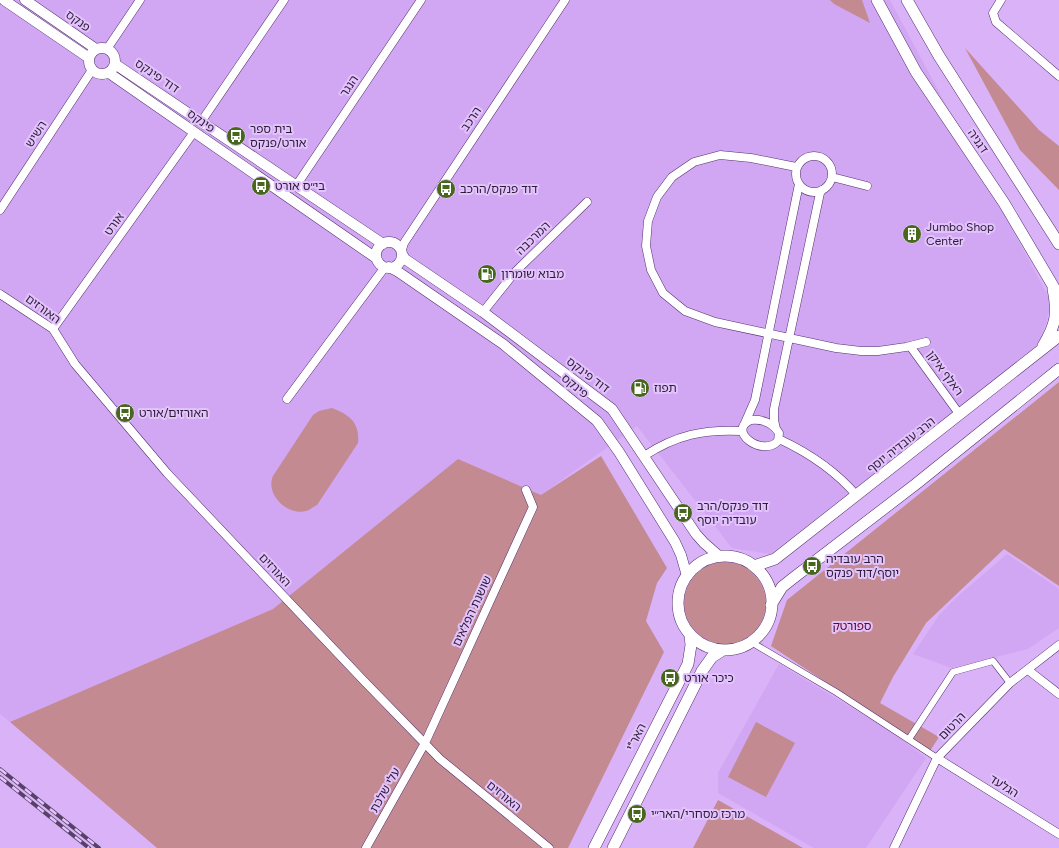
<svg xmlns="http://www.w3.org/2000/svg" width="1059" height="848" font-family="Figtree,'Noto Sans Hebrew',sans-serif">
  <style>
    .built { fill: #d1a6f2 }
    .green { fill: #c38a92 }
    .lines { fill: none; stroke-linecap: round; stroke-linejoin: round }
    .pedestrian-casing { stroke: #55316d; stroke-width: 7 }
    .minor-casing { stroke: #55316d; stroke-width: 9 }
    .tertiary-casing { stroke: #55316d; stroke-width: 11 }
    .secondary-casing { stroke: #55316d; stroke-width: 12 }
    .pedestrian { stroke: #fff; stroke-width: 6 }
    .minor { stroke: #fff; stroke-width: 8 }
    .tertiary { stroke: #fff; stroke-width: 10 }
    .secondary { stroke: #fff; stroke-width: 11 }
    .rail-casing { stroke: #574167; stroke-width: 4 }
    .rail { stroke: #e3c3fc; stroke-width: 2.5; stroke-dasharray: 8; stroke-linecap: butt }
    .labels { text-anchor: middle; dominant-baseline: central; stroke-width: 4; stroke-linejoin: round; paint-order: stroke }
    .street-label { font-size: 12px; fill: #2c1c37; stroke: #e3c3fc }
    .poi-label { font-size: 12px; fill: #2c1c37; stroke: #e3c3fc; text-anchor: start }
    .park-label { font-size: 12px; fill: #610624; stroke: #e3c3fc }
  </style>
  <rect width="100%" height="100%" fill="#dab2f8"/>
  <path class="built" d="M 0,0 L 890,0 L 1049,298 L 1049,311 L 1046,323 L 1037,346 L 1016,364 L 770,554 L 732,548 L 637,426 L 541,495 L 458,459 L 273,609 L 10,722 L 0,714 Z
    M 1007,554 L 1059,589 L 1059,628 L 1028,649 L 952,668 L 913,654 L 940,614 L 957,597 Z
    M 779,664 L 889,730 L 926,758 L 866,848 L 814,848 L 718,793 L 718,773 Z"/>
  <path class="green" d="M 830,0 L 862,0 L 870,23 L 834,4 Z
    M 965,48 L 1039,130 L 1059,146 L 1059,190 L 1020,150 Z
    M 1059,382 L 1059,586 L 1004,549 L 926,623 L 893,677 L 880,703 L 939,737 L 930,751 L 771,646 L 787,600 Z
    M 332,408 C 350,415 360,423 358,443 L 317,505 C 313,507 310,510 306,511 C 287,516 265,494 273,476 L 313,415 L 319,411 Z
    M 601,456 L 667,568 L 657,583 L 646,621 L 664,652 L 568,848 L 157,848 L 10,722 L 273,609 L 458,459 L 541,495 Z
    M684 603a41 41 0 1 1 82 0a41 41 0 1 1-82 0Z
    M 756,722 L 795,743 L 766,797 L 728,777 Z
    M 718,800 L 803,848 L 693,848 Z"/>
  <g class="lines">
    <defs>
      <path id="pedestrian" d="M 751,642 L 836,692 L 937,758
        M 909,739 L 953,672 L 993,661 L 1010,683"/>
      <path id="minor" d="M 1001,0 L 993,13 L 996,22 L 1059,76
        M 107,49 L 140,0
        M 201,122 L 284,0
        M796 174a18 18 0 1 1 36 0a18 18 0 1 1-36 0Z
        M 796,167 L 751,158 L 720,155 L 694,162 L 672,177 L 657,197 L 648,221 L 646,246 L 651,270 L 663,293 L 685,311 L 715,322 L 836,348 L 861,351 L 878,351 L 906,347 L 926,342
        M 832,177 L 867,186
        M 296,186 L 421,0
        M 0,210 L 92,70
        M 401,253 L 404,243 L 565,0
        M 0,294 L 53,329 L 75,364 L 167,473 L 364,681 L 440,759 L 549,848
        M 483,312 L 515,272 L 587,202
        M 53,329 L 194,132
        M 910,346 L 960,415
        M 287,399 L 385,267
        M 751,420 C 762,419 773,423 779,433 L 778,441 C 762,458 726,430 751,420 Z
        M 744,425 L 755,400 L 799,184
        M 776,429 L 774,420 L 774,409 L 820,193 L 822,190
        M 779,439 C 809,453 836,471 857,496
        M 644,456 C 676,435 704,429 742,431
        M 1028,670 L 1059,694
        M 937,758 L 1059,834
        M 366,848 L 425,743 L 533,507 L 526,490
        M 894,848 L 937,758 L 1010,683 L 1059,645"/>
      <path id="tertiary" d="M 4,0 L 89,58
        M 25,0 L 96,49
        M89 61a13 13 0 1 1 26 0a13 13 0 1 1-26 0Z
        M 115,64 L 383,244
        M 109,73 L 376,258
        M376 255a13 13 0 1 1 26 0a13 13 0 1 1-26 0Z
        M 402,254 L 405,259 L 483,312 L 612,409 L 696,534 L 704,543 L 719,556
        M 389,267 L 397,271 L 503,344 L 597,421 L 619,452 L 675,542 L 681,555 L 687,576"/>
      <path id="secondary" d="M 877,0 L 916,72 L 1004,203 L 1059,296
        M 907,0 L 939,56 L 1059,244
        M 1043,346 C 1056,324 1058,314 1053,289
        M678 603a47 47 0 1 1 94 0a47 47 0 1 1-94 0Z
        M 754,566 L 775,559 L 1059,336
        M 771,605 L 782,587 L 792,579 L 916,484 L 1059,369
        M 594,848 L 688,664 L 691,645 L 690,635
        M 613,848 L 702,671 L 712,657 L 723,650"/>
    </defs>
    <use href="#pedestrian" class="pedestrian-casing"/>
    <use href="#minor" class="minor-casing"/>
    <use href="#tertiary" class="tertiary-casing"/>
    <use href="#secondary" class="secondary-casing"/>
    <use href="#pedestrian" class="pedestrian"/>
    <use href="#minor" class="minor"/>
    <use href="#tertiary" class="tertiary"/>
    <use href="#secondary" class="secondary"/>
    <defs>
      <path id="rail" d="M 0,769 L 99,848
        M 0,777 L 89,848"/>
    </defs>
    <use href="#rail" class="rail-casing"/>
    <use href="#rail" class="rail"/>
  </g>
  <defs>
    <symbol id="bus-disc" viewBox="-11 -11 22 22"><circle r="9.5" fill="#47671c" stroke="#e3c3fc"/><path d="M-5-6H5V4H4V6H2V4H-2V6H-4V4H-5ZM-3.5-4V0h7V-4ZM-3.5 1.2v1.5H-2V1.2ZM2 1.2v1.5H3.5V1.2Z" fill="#fff"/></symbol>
    <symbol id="building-disc" viewBox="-11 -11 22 22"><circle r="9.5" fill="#47671c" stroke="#e3c3fc"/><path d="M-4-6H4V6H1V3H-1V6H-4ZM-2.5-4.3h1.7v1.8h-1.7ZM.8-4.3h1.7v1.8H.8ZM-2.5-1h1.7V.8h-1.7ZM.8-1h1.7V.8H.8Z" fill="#fff"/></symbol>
    <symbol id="fuel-disc" viewBox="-11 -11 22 22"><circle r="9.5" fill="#47671c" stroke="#e3c3fc"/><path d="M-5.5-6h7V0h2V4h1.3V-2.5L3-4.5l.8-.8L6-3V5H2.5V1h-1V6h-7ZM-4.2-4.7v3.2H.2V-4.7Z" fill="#fff"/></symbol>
  </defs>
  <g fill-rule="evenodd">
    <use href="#bus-disc" x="225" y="125" width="22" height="22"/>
    <use href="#bus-disc" x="250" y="175" width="22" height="22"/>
    <use href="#bus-disc" x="435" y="178" width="22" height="22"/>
    <use href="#building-disc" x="901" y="223" width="22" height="22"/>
    <use href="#fuel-disc" x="476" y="263" width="22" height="22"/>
    <use href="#fuel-disc" x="629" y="377" width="22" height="22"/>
    <use href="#bus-disc" x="114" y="402" width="22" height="22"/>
    <use href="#bus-disc" x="672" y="502" width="22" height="22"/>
    <use href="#bus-disc" x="801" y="555" width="22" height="22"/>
    <use href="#bus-disc" x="659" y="667" width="22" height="22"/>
    <use href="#bus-disc" x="626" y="803" width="22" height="22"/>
  </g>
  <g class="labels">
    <g class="street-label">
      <text transform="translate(78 21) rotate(35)">פנקס</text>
      <text transform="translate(157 76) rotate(34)">דוד פינקס</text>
      <text transform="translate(349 86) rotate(-56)">הנגר</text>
      <text transform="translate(471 119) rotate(-56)">הרכב</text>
      <text transform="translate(201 121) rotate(35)">פינקס</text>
      <text transform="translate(36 134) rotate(-57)">השיש</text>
      <text transform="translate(978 141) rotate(56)">דגניה</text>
      <text transform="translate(114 224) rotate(-54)">אורט</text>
      <text transform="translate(533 238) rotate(-44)">המרכבה</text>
      <text transform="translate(43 309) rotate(36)">האורזים</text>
      <text transform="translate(945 373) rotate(54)">ראלף איקן</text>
      <text transform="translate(588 375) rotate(37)">דוד פינקס</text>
      <text transform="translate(575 386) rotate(39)">פינקס</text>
      <text transform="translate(901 445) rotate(-38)">הרב עובדיה יוסף</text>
      <text transform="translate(275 570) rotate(47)">האורזים</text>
      <text transform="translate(472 611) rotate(-65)">שושנת הפלאים</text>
      <text transform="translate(952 726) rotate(-46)">הרטום</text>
      <text transform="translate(636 737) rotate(-63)">האר"י</text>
      <text transform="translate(1004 786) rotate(32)">הגלעד</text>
      <text transform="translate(385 790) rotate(-61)">עלי שלכת</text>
      <text transform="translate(504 796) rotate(39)">האורזים</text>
    </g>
    <g class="poi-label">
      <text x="250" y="129">בית ספר<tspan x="250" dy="14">אורט/פנקס</tspan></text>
      <text x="275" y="186">בי״ס אורט</text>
      <text x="460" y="189">דוד פנקס/הרכב</text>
      <text x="926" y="227">Jumbo Shop<tspan x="926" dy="14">Center</tspan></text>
      <text x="501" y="274">מבוא שומרון</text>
      <text x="654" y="388">תפוז</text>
      <text x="139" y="413">האורזים/אורט</text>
      <text x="697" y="506">דוד פנקס/הרב<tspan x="697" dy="14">עובדיה יוסף</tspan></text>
      <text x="826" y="559">הרב עובדיה<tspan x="826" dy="14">יוסף/דוד פנקס</tspan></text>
      <text x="684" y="678">כיכר אורט</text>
      <text x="651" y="814">מרכז מסחרי/האר״י</text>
    </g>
    <g class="park-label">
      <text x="852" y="626">ספורטק</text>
    </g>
  </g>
</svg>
